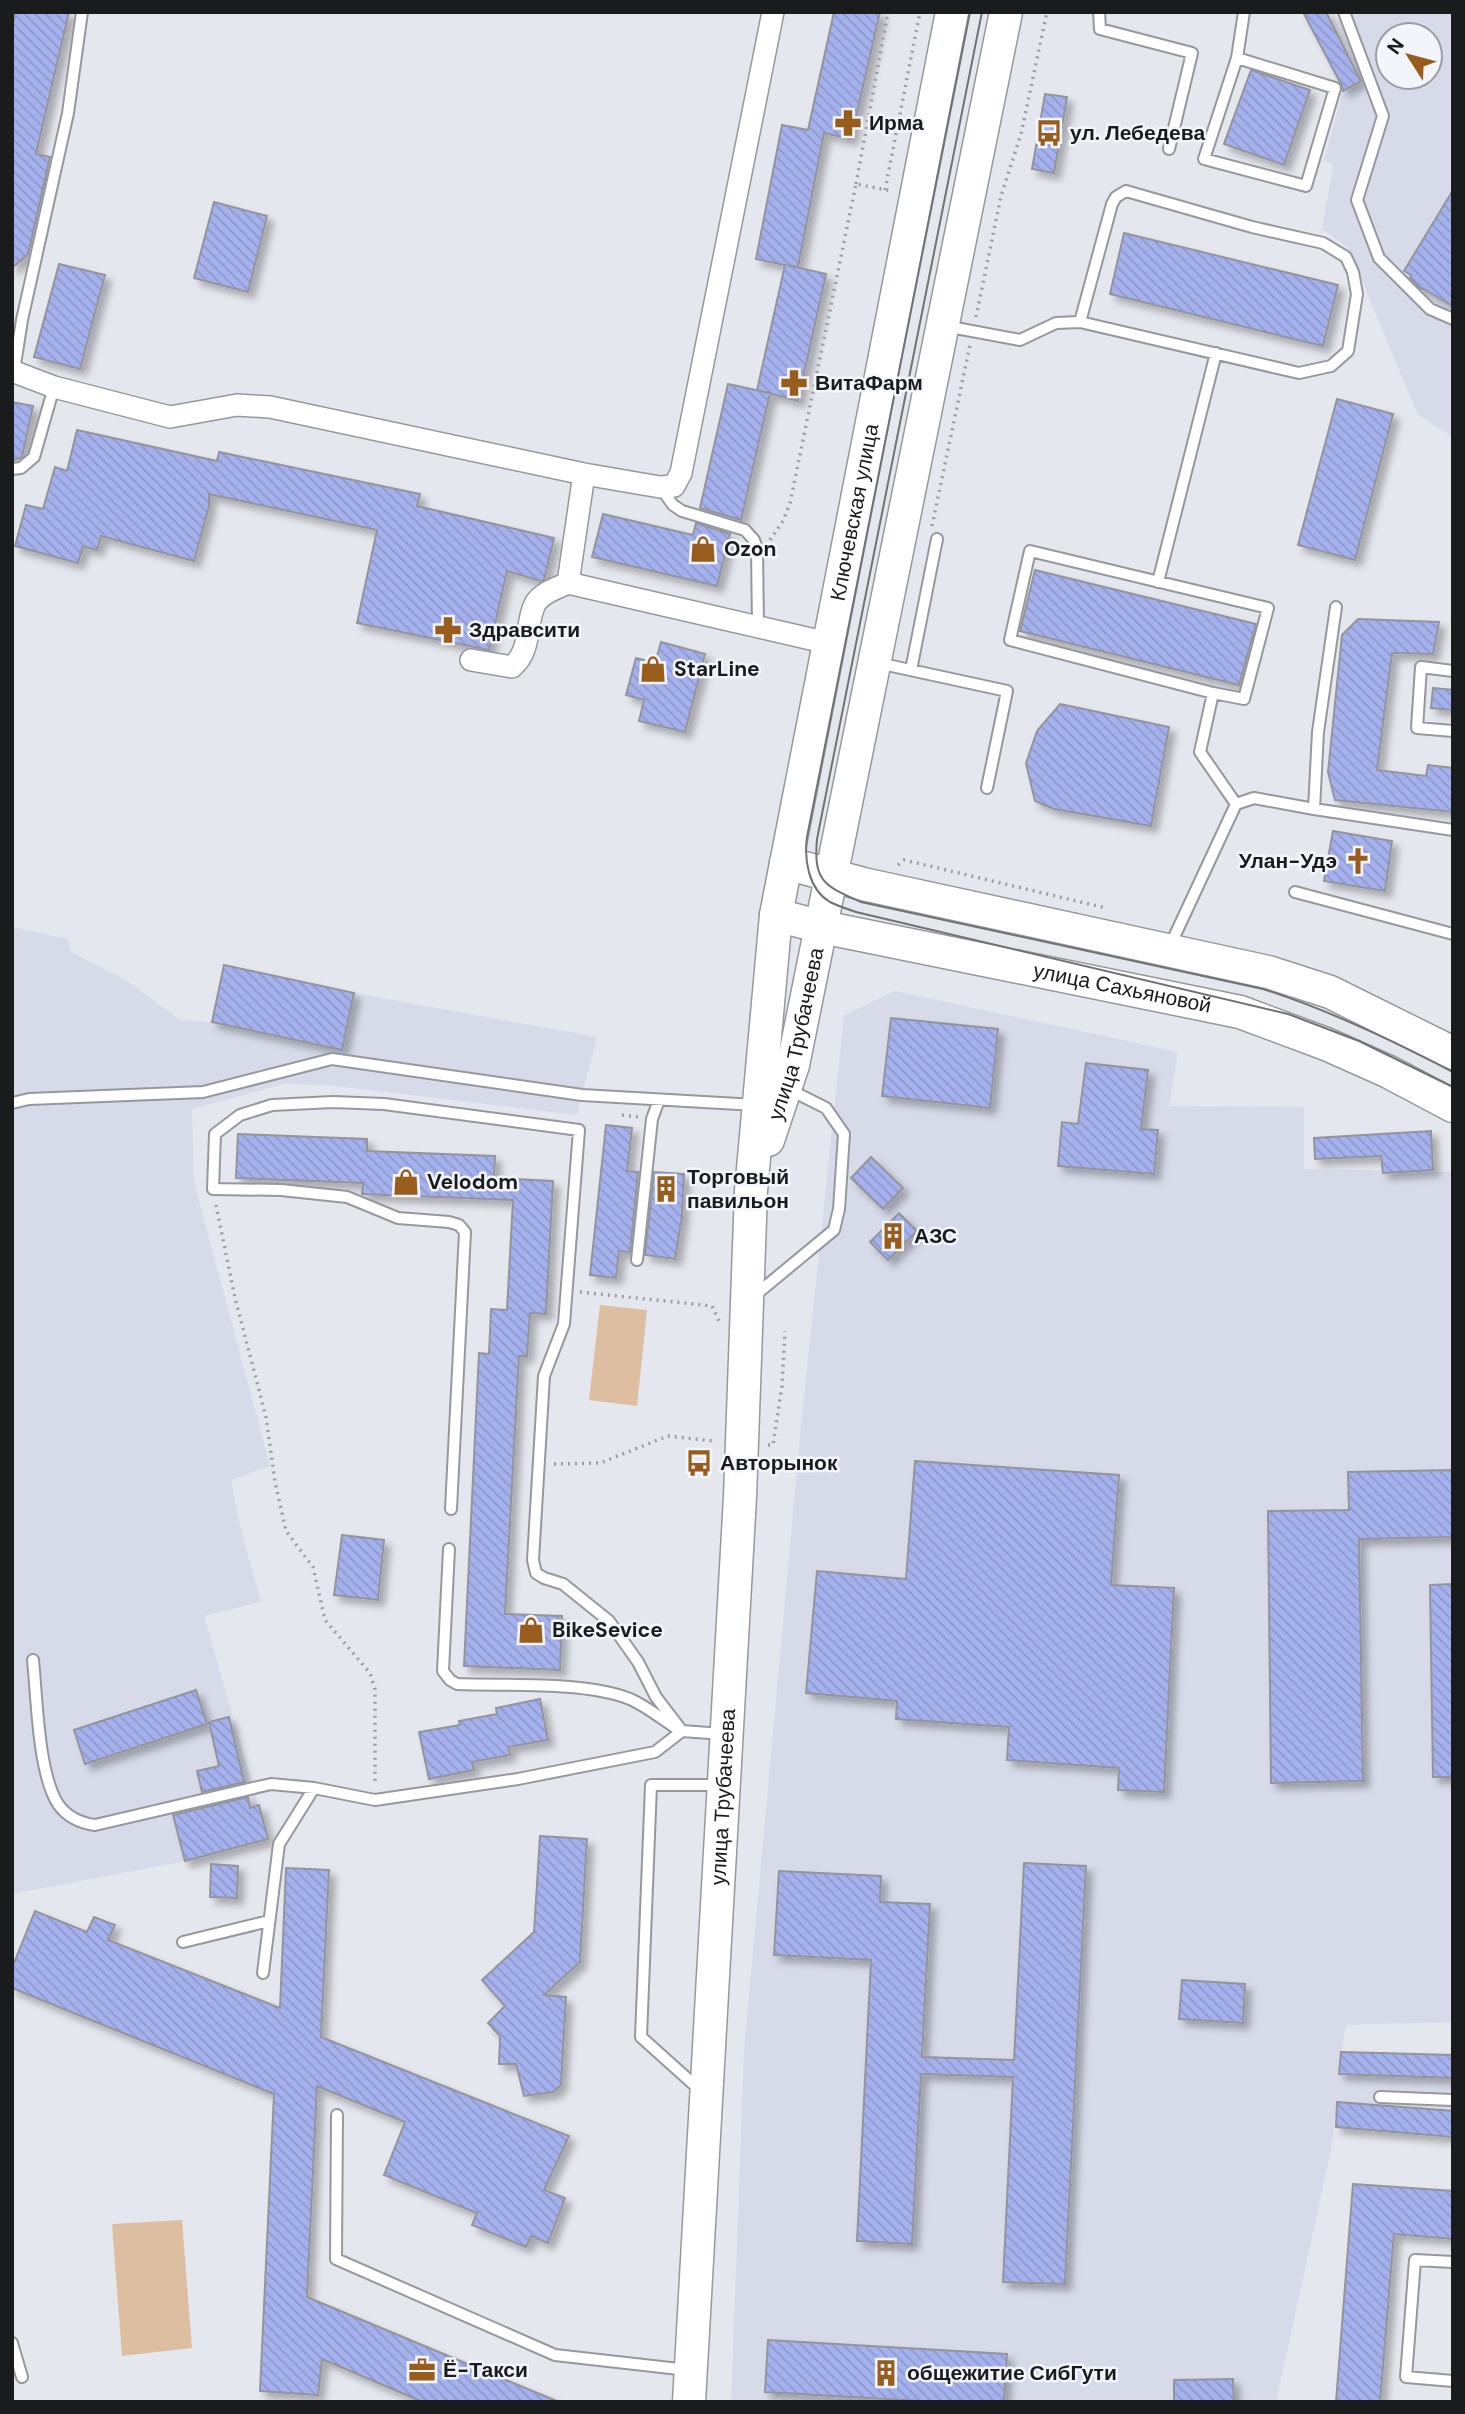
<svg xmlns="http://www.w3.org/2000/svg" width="1465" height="2414" font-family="'DM Sans',sans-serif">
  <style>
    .built { fill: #d7dbe9; fill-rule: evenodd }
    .pitch { fill: #debea1 }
    .building { fill: url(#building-back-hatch); stroke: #94959c; stroke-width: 2; filter: url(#shadow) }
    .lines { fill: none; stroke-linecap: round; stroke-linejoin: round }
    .lane-casing { stroke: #96989e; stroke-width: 14 }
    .street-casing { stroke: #96989e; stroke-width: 24 }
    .secondary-casing { stroke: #96989e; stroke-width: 35 }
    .path { stroke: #9c9ea3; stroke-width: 3.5; stroke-dasharray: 2 5; stroke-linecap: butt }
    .lane { stroke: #fff; stroke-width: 10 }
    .street { stroke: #fff; stroke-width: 21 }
    .secondary { stroke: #fff; stroke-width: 32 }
    .tram { stroke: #707276; stroke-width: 2 }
    .labels { text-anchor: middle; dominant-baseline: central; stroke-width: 5; stroke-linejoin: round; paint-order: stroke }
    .poi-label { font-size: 21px; font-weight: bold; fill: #1a1b1d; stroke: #f3f5fc; text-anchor: start }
    .street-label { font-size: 21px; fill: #1a1b1d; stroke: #f3f5fc }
  </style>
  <defs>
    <pattern id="building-back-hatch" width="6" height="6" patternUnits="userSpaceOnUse" patternTransform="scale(1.75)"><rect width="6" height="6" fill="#a5b1ed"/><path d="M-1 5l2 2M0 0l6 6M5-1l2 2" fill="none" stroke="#8d98cb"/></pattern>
    <filter id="shadow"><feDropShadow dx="6" dy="6" stdDeviation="3.5" flood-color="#0004"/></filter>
  </defs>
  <rect width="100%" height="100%" fill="#e5e7ee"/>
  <path class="built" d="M 1345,12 L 1453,12 L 1453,437 L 1418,415 L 1348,248 L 1322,229 L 1333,165 L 1324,160 L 1343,91 L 1361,81 L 1338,23 ZM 1388,35 L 1430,35 L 1430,77 L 1388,77 Z
    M 12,927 L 68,939 L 71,952 L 126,980 L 180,1020 L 212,1022 L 224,965 L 354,993 L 597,1037 L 577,1115 L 328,1085 L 284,1084 L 192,1109 L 194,1182 L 270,1466 L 231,1480 L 240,1526 L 261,1602 L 204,1616 L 268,1839 L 185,1861 L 12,1894 Z
    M 895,991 L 1178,1052 L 1169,1106 L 1304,1107 L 1304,1169 L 1453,1172 L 1453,2022 L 1346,2025 L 1342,2052 L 1453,2055 L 1453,2137 L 1336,2127 L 1336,2112 L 1331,2150 L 1276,2402 L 731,2402 L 744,2051 L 801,1425 L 844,1015 Z"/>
  <path class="pitch" d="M 600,1305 L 647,1310 L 637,1406 L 589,1400 Z
    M 182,2220 L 192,2348 L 122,2356 L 112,2224 Z"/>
  <path class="building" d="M 16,12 L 69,12 L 36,154 L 50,157 L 28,254 L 12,268 L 12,27 Z
    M 834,12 L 880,12 L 851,139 L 824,133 L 798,267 L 787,265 L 826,274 L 798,401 L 757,390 L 785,265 L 756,259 L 782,125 L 808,130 Z
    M 1303,12 L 1326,12 L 1361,81 L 1343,91 L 1342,86 Z
    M 1251,70 L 1310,90 L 1284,165 L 1224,144 Z
    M 1045,94 L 1067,97 L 1054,173 L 1032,169 Z
    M 1453,190 L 1453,306 L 1422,288 L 1421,289 L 1410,278 L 1411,275 L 1404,271 Z
    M 214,202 L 267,216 L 248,292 L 194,278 Z
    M 1124,233 L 1338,285 L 1323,346 L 1110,294 Z
    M 59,264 L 105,275 L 80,369 L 34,357 Z
    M 728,384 L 770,393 L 741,520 L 700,508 Z
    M 1337,399 L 1393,414 L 1355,560 L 1298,545 Z
    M 12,402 L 33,406 L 22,457 L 12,461 Z
    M 77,430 L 217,461 L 219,452 L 420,494 L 417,506 L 554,538 L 544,580 L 541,581 L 507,571 L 489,650 L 357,623 L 377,530 L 209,494 L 209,506 L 194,561 L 101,536 L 97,550 L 83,546 L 78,563 L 15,546 L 26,505 L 43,509 L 55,467 L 67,471 Z
    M 603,514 L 693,535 L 696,523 L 730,534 L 717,586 L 592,557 Z
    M 1035,570 L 1256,624 L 1239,685 L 1020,631 Z
    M 1358,619 L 1439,622 L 1433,654 L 1392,653 L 1377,770 L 1426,776 L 1428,765 L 1453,768 L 1453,812 L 1335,800 L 1328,772 L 1342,635 Z
    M 661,642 L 705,654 L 685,732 L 639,721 L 644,700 L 626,695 L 636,658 L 655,663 Z
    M 1433,688 L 1453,690 L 1453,710 L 1431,708 Z
    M 1060,704 L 1169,727 L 1151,826 L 1054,809 L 1035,801 L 1026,763 L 1037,731 Z
    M 1333,831 L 1392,841 L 1385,891 L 1324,881 Z
    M 224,965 L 354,993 L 342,1050 L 212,1022 Z
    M 891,1018 L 998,1029 L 990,1108 L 882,1096 Z
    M 1086,1063 L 1148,1070 L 1141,1129 L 1158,1130 L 1154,1174 L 1058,1166 L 1062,1122 L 1078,1124 Z
    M 606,1125 L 632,1128 L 627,1171 L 638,1172 L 630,1252 L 619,1251 L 616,1278 L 590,1275 Z
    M 1431,1131 L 1433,1170 L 1383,1173 L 1381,1156 L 1315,1159 L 1314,1138 Z
    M 238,1134 L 367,1139 L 367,1151 L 495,1156 L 494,1178 L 553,1181 L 546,1314 L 530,1313 L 527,1356 L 519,1356 L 505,1614 L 562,1616 L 560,1670 L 464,1666 L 479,1353 L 489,1354 L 491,1309 L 507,1310 L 513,1200 L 362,1194 L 363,1183 L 236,1178 Z
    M 871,1157 L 903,1188 L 883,1209 L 851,1178 Z
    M 654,1172 L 684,1174 L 682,1217 L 675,1259 L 645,1255 Z
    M 899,1213 L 917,1231 L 888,1260 L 870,1242 Z
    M 915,1461 L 1119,1475 L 1111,1585 L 1174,1588 L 1164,1792 L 1118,1790 L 1119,1768 L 1007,1760 L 1009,1727 L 896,1719 L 897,1701 L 806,1693 L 817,1571 L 906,1579 Z
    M 1453,1470 L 1453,1537 L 1359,1539 L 1363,1781 L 1271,1783 L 1268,1511 L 1349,1510 L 1348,1472 Z
    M 342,1535 L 384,1540 L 378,1600 L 334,1595 Z
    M 1453,1584 L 1453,1777 L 1433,1777 L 1430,1585 Z
    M 196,1690 L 207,1724 L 85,1764 L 74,1730 Z
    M 540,1699 L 548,1740 L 508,1747 L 510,1755 L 472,1762 L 474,1770 L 429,1779 L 419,1732 L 460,1725 L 459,1721 L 497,1714 L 496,1708 Z
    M 229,1717 L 244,1782 L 202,1792 L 197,1771 L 219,1766 L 209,1722 Z
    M 248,1797 L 250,1808 L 259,1805 L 268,1839 L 185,1861 L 173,1815 Z
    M 540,1836 L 587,1839 L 580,1962 L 544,1995 L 566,1997 L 561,2085 L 553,2092 L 524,2096 L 516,2064 L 499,2064 L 500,2036 L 488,2023 L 505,2006 L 482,1980 L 534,1932 Z
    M 1024,1863 L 1086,1866 L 1065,2284 L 1003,2282 L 1013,2077 L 921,2074 L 912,2244 L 857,2241 L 871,1960 L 774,1955 L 779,1871 L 881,1876 L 880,1902 L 930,1904 L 922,2057 L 1014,2060 Z
    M 211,1864 L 238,1866 L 237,1898 L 210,1897 Z
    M 286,1868 L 329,1870 L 321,2037 L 569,2136 L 544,2190 L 565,2198 L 548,2243 L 531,2236 L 526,2247 L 472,2225 L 477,2213 L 384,2175 L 405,2122 L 317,2086 L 307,2297 L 559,2402 L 423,2402 L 322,2359 L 318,2395 L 260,2391 L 274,2094 L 12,1988 L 12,1968 L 35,1911 L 87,1932 L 94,1917 L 115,1925 L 108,1940 L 280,2008 Z
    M 1182,1980 L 1245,1984 L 1243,2023 L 1179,2019 Z
    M 1341,2052 L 1453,2055 L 1453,2078 L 1339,2074 Z
    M 1337,2102 L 1453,2111 L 1453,2137 L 1336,2127 Z
    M 1353,2184 L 1453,2191 L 1453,2239 L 1394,2234 L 1380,2402 L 1336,2402 Z
    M 768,2340 L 1007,2354 L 1004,2402 L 939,2402 L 765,2392 Z
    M 1233,2379 L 1234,2402 L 1174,2402 L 1174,2380 Z"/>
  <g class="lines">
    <defs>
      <path id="lane" d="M 1099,12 L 1100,29 L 1192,53 L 1169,149
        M 1344,12 L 1383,116 L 1357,200 L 1379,258 L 1430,309 L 1453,319
        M 1237,58 L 1335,88 L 1306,186 L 1204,159 L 1237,58 L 1244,12
        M 945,326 L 1020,340 L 1056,323 L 1080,322 L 1299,373 L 1331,366 L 1348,351 L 1357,294 L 1353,272 L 1346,257 L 1323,243 L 1252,227 L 1126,191 L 1116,197 L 1112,204 L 1080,322
        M 14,371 L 22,320 L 68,113 L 82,12
        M 12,469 L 21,468 L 34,457 L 54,387
        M 660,487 L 673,505 L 682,511 L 745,530 L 754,540 L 757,549 L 758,627
        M 1158,582 L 1216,353
        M 878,663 L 1007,691 L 987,788
        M 911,670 L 937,539
        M 1453,671 L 1421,667 L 1417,728 L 1453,731
        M 1213,693 L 1010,640 L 1030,551 L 1268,608 L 1244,699 L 1213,693 L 1200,752 L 1236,804
        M 1314,809 L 1453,830
        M 1295,892 L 1453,934
        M 1169,948 L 1236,804 L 1254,798 L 1314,809 L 1318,732 L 1336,607
        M 12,1103 L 29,1099 L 203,1092 L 332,1059 L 582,1095 L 756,1105
        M 637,1260 L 652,1119 L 659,1100
        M 754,1296 L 834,1230 L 839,1209 L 844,1134 L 826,1108 L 788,1089
        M 451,1509 L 465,1232 L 459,1225 L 449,1222 L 398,1218 L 347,1197 L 281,1190 L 213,1189 L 215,1134 L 240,1115 L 272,1105 L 333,1102 L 384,1104 L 579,1130 L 564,1324 L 544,1376 L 533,1560 L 536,1573 L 544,1578 L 563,1584 L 609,1621 L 638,1662 L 656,1697 L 682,1731
        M 449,1549 L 443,1671 L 450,1680 L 457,1684 C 508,1686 584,1681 630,1699 C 646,1706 662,1719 676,1728
        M 33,1660 C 37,1698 38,1773 58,1804 C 67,1817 80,1823 95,1825 L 271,1784 L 314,1788 L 375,1800 L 518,1779 L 655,1752 L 682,1731 L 723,1734
        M 183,1942 L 269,1921
        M 263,1973 L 279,1844 L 314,1788
        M 700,2090 L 641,2037 L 651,1785 L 720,1785
        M 1380,2097 L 1453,2100
        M 337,2115 L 336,2259 L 555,2355 L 688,2370
        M 1453,2262 L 1415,2260 L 1406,2377 L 1453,2381
        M 12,2343 L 22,2377"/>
      <path id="street" d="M 12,371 L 54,387 L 170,417 L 237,405 L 270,407 L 584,474 L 660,487 L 674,486 L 681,473 L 773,12
        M 568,583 L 584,474
        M 471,660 L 512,667 C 532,650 525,624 535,604 C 541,593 557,588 568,583 L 828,643"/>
      <g id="secondary">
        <path d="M 786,863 L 863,884 L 1268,972 L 1330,992 L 1453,1053"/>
        <path id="s1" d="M 776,915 L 822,927 L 1240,1012 L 1326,1044 L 1389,1072 L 1453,1106"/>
        <path id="s2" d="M 768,1140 L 793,1065 L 1006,12"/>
        <path id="s3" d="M 689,2402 L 740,1497 L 751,1191 L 776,915 L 952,12"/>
      </g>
    </defs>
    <use href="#lane" class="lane-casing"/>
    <use href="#street" class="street-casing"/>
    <use href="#secondary" class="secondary-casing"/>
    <path class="path" d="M 856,184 L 888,12
      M 885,190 L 920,12
      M 976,317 L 1001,196 L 1021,134 L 1047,12
      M 932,526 L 970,345
      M 770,540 L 783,521 L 790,503 L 856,184 L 892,191
      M 898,865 L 904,860 L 1106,908
      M 622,1115 L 639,1117
      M 216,1205 L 235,1298 L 266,1417 L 275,1482 L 286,1531 L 313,1567 L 325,1620 L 370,1673 L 375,1689 L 375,1784
      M 580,1292 L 712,1306 L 719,1321
      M 768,1445 L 773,1445 L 782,1386 L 785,1331
      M 554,1464 L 600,1463 L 668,1436 L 715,1441"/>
    <use href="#lane" class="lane"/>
    <use href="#street" class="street"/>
    <use href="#secondary" class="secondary"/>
    <path class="tram" d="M 970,12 L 807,837 C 804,859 808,889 830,902 C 838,906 847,909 856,912 L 1288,1014 L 1359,1041 L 1453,1087
      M 982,12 L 817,839 C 813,882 825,886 861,902 L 1263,989 C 1329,1010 1392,1040 1453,1072"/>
  </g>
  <defs>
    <symbol id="pharmacy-bare" viewBox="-9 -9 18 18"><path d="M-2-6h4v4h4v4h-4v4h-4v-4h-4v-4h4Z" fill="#985d1d" stroke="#f3f5fc" stroke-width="2.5" paint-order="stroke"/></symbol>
    <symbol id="bus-bare" viewBox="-9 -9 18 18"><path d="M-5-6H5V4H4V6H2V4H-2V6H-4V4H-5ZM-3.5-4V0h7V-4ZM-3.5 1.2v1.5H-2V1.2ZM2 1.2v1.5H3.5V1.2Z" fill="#985d1d" stroke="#f3f5fc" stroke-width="2.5" paint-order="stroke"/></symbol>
    <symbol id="shop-bare" viewBox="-9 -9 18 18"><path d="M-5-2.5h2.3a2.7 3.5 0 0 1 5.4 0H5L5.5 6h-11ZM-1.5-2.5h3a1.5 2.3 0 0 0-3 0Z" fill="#985d1d" stroke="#f3f5fc" stroke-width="2.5" paint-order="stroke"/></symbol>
    <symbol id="church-bare" viewBox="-9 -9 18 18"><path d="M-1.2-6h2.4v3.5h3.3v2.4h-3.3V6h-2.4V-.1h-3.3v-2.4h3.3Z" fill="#985d1d" stroke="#f3f5fc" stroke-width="2.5" paint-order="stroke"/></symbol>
    <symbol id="building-bare" viewBox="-9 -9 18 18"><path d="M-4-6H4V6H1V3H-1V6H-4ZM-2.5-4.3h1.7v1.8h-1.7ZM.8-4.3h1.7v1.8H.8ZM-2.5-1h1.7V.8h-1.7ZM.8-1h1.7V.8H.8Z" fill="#985d1d" stroke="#f3f5fc" stroke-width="2.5" paint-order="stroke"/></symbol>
    <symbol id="office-bare" viewBox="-9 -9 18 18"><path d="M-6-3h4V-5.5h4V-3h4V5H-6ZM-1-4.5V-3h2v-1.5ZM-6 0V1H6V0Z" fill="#985d1d" stroke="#f3f5fc" stroke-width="2.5" paint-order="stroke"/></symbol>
  </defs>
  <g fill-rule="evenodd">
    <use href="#pharmacy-bare" x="829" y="104" width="38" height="38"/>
    <use href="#bus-bare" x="1030" y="114" width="38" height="38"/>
    <use href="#pharmacy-bare" x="775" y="364" width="38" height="38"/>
    <use href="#shop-bare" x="684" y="530" width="38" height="38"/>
    <use href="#pharmacy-bare" x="429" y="611" width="38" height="38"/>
    <use href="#shop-bare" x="634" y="650" width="38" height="38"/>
    <use href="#church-bare" x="1339" y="842" width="38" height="38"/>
    <use href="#shop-bare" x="387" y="1163" width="38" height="38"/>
    <use href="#building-bare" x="647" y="1170" width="38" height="38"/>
    <use href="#building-bare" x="874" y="1217" width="38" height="38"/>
    <use href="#bus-bare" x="680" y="1444" width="38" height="38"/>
    <use href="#shop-bare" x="512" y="1611" width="38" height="38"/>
    <use href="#office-bare" x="403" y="2351" width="38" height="38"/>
    <use href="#building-bare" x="867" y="2354" width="38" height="38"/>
  </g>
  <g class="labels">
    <g class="poi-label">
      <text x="869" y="123">Ирма</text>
      <text x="1070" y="133">ул. Лебедева</text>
      <text x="815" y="383">ВитаФарм</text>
      <text x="724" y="549">Ozon</text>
      <text x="469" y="630">Здравсити</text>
      <text x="674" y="669">StarLine</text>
      <text x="1337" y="861" text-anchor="end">Улан-Удэ</text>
      <text x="687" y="1177">Торговый<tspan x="687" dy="24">павильон</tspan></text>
      <text x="427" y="1182">Velodom</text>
      <text x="914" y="1236">АЗС</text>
      <text x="720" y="1463">Авторынок</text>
      <text x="552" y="1630">BikeSevice</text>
      <text x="443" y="2370">Ё-Такси</text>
      <text x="907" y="2373">общежитие СибГути</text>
    </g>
    <g class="street-label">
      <text stroke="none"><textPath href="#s3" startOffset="1900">Ключевская улица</textPath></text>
      <text stroke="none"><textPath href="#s1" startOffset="354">улица Сахьяновой</textPath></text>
      <text stroke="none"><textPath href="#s2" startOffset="110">улица Трубачеева</textPath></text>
      <text stroke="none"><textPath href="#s3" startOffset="606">улица Трубачеева</textPath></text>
    </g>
  </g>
  <rect width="1465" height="2414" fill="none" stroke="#1a1b1d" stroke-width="28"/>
  <g transform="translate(1409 56) rotate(306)"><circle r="33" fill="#f3f5fc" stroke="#9c9ea3" stroke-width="2"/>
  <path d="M0-5L12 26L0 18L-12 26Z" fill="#985d1d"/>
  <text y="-10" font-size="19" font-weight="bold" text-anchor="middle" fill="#1a1b1d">N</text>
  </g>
</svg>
